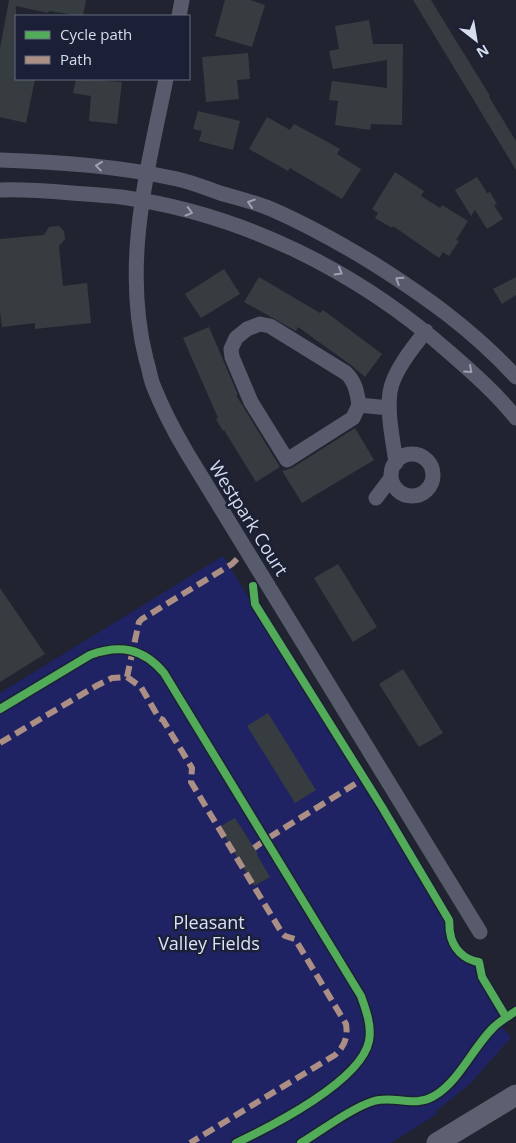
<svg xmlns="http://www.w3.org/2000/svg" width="516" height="1143" font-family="'Open Sans',sans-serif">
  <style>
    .green { fill: #1f2364 }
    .building { fill: #363c3f }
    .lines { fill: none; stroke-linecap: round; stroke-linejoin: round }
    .minor { stroke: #585b6c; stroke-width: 15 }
    .highway { stroke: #5d6071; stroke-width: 21 }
    .quiet { stroke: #ac8f84; stroke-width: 6; stroke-dasharray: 12 6; stroke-linecap: butt }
    .cycleway-casing { stroke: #1b2036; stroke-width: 11 }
    .cycleway { stroke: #51ab58; stroke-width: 8 }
    .oneway { stroke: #9ea2b2 }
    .labels { text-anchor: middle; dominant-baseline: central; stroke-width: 5; stroke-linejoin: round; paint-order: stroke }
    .street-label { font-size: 18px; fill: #d8ddec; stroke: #1b2036 }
    .park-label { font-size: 18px; fill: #dbe1f8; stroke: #1b2036 }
  </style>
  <rect width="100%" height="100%" fill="#212430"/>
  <path class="green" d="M 223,556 L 448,921 L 449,940 L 462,958 L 475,965 L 479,979 L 500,1013 L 501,1025 L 511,1038 L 470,1084 L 436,1111 L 437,1114 L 391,1143 L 0,1143 L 0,693 Z"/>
  <path class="building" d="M 9,0 L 86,0 L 83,16 L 49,11 L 48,13 L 16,6 L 16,79 L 35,79 L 26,123 L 0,117 L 0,48 Z
    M 225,0 L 250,0 L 265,5 L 252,47 L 215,36 Z
    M 413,0 L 431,0 L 490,96 L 489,97 L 516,141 L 516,170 Z
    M 369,20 L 373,44 L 403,44 L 402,125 L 371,124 L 370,130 L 335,125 L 338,101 L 329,100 L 332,81 L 387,88 L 387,60 L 333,69 L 329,51 L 339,49 L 335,26 Z
    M 248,53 L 250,79 L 237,80 L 239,99 L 206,102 L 202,57 Z
    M 76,79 L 122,82 L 117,124 L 89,121 L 91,96 L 73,93 Z
    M 198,111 L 240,121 L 233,150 L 199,141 L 202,131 L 193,129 Z
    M 267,117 L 290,130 L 294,124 L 324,140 L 340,149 L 337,154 L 361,169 L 342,199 L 290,168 L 288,171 L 249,149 Z
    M 395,172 L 424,191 L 421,196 L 440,208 L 442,205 L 468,221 L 456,240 L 459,241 L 449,256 L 443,252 L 439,258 L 393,226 L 392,228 L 375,218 L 378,213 L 372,209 Z
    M 477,177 L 487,193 L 490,192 L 497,204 L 494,205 L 503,219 L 487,229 L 475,210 L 471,216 L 455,190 Z
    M 59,226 L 64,231 L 65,239 L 59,246 L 63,286 L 87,283 L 91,323 L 35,329 L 35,323 L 2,327 L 0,312 L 0,239 L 44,235 L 49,227 Z
    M 224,269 L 240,294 L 201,318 L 185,294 Z
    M 259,277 L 320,313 L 323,310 L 382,354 L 365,377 L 351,365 L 298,327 L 296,331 L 244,302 Z
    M 516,277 L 516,295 L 502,304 L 493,289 Z
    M 209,327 L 238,395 L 236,395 L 280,467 L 256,482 L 224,430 L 223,431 L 216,419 L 218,418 L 183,338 Z
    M 355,428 L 374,460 L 302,503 L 282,471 L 292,468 Z
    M 338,564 L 377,627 L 353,642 L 314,578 Z
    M 0,588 L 45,654 L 0,682 Z
    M 403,669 L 443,733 L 419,747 L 379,684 Z
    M 268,713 L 316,790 L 295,803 L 247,726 Z
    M 235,818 L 258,854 L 257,855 L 270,877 L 254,886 L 219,827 Z"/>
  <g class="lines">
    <path class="minor" d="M 179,16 L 182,0
      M 166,79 C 147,173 122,263 146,359 C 149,368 150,377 153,385 C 162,408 174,431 187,453 L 480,932
      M 0,160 C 60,162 118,166 177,179 C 191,182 206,188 220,193 C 237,198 254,202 271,209 C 306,224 338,242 371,262 C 425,296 473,330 516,377
      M 0,190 C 24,189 48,191 72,193 C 88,194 105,195 121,197 C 243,214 357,271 449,352 C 472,372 497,394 516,418
      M 359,405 C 357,392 355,381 346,373 L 270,326 L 260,324 L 247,329 L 236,338 L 231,349 L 232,357 L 251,402 L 287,460 L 353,418 L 359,405 L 389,408
      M391 475a21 21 0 1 1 42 0a21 21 0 1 1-42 0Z
      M 396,463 C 393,440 387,415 390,392 C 393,372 413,347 426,331
      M 376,498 L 391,478"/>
    <path class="highway" d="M 437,1143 L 516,1095"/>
    <path class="quiet" d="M 127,677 L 141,687 L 159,718 L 163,720 L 192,768 L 191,782 L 282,933 L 285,936 L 295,939 L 346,1024 C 348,1037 345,1046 335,1055 L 190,1143
      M 0,743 L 96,686 L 112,678 L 127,677 L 139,622 L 142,619 L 232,564 L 237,559
      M 254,848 L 265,840 L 363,779"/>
    <defs>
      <path id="cycleway" d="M 253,586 L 255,604 L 382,807 L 449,920 C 450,924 449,928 450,932 C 452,948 464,960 479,962 L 482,977 L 506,1017
        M 0,709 L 90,655 C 120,644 143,648 164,673 L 361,996 C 366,1010 372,1026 369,1041 C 361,1081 272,1126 236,1143
        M 301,1143 C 321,1131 353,1107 374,1101 C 394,1095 414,1108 434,1096 C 459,1082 473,1047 494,1027 C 500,1021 509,1016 516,1011"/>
    </defs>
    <use href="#cycleway" class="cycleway-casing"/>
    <use href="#cycleway" class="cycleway"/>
  </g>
  <defs><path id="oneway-chevron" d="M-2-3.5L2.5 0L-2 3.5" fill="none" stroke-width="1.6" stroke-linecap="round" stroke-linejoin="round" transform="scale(1.25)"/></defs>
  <g class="oneway">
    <use href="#oneway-chevron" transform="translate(99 166) rotate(-173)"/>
    <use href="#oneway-chevron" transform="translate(251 203) rotate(-162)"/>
    <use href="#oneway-chevron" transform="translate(189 212) rotate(15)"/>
    <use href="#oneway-chevron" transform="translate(339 272) rotate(30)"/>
    <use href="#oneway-chevron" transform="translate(399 280) rotate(-147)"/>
    <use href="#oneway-chevron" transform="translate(469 370) rotate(42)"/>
  </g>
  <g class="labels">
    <g class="street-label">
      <text transform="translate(249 518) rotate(58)">Westpark Court</text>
    </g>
    <g class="park-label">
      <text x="209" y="922">Pleasant<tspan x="209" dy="21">Valley Fields</tspan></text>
    </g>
  </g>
  <rect x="15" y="15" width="175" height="65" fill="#1b2036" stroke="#676c7f"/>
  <rect x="25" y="31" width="25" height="8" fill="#51ab58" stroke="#676c7f"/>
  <text x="60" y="40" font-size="15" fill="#d8ddec">Cycle path</text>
  <rect x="25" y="56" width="25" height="8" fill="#ac8f84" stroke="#676c7f"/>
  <text x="60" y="65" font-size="15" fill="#d8ddec">Path</text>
  <g transform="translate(476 40) rotate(149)" stroke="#1b2036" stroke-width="4" paint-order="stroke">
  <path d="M0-4L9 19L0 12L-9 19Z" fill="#d8ddec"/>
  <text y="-8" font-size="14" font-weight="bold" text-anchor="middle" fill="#d8ddec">N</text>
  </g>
</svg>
